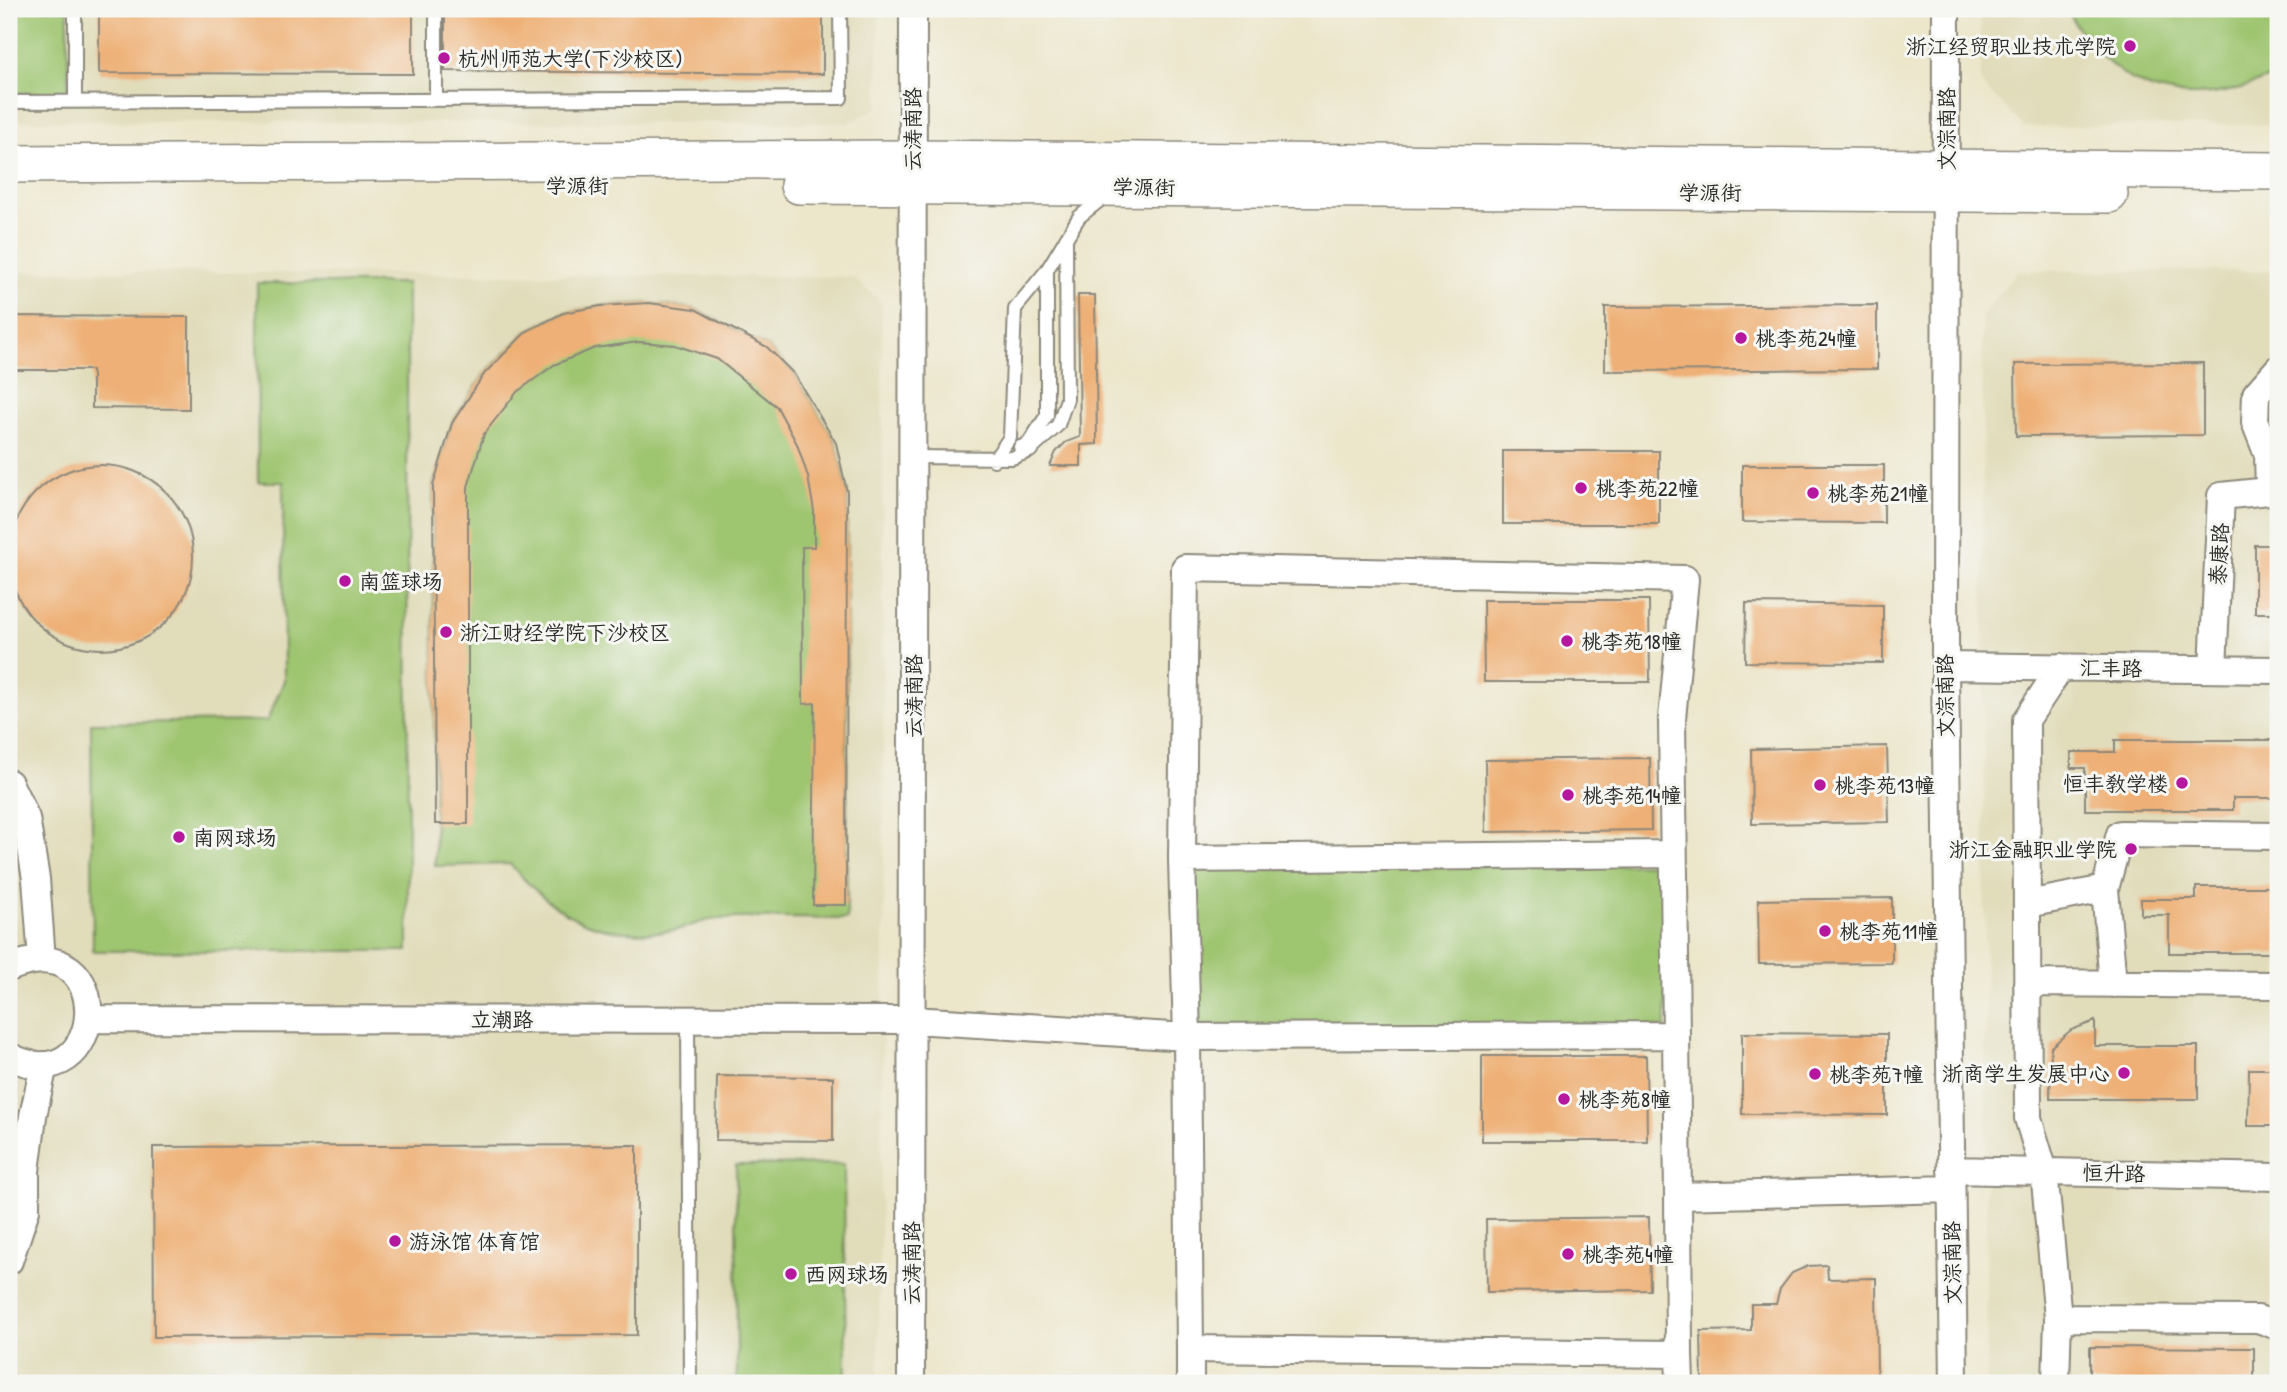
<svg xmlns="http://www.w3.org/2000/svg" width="2287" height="1392" font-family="'Patrick Hand','LXGW WenKai TC',sans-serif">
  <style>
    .built { fill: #e1dcba }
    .green { fill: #9ec570; stroke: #64784e; stroke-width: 2 }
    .building { fill: #eeb076 }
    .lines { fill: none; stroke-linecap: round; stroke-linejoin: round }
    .lane-casing { stroke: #8c887b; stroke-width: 16 }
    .street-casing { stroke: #8c887b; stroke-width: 30 }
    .secondary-casing { stroke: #8c887b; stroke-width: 40 }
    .lane { stroke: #fff; stroke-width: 12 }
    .street { stroke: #fff; stroke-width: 26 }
    .secondary { stroke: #fff; stroke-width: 37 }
    .poi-dot { fill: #b5179e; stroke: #f6f6f2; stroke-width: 2.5 }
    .labels { text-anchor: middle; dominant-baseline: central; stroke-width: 6; stroke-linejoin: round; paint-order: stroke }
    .poi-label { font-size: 21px; fill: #2b2b2b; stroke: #f6f6f2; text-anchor: start }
    .street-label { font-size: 21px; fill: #2b2b2b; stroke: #f6f6f2 }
  </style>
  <rect width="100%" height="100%" fill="#f6f6f2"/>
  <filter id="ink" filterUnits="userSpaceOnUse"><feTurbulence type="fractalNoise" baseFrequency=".0143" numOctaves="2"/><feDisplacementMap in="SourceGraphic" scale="14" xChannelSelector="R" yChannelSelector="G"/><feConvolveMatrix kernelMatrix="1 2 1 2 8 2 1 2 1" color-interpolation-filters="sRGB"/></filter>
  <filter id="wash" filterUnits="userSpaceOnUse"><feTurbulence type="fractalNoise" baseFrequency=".00686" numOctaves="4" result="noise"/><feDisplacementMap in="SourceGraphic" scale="28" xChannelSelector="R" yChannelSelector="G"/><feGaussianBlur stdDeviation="1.57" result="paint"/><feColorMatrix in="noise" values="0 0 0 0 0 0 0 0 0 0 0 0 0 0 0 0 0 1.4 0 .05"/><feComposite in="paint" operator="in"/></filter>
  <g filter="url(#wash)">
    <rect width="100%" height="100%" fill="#ece6cb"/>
    <path class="built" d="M 9,9 L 879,9 L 878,107 L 849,123 L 9,121 Z
      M 1981,9 L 2278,9 L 2278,124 L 2024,127 L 1981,83 Z
      M 9,271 L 852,277 L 882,302 L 884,962 L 878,1383 L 9,1383 Z
      M 2017,271 L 2278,271 L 2278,1383 L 1987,1383 L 1982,315 Z"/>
    <path class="green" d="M 9,9 L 68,9 L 68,93 L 9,93 Z
      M 2068,9 L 2278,9 L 2278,74 C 2218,102 2153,107 2103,57 C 2088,43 2075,28 2068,9 Z
      M 257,283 L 407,283 L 408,951 L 93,951 L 91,723 L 267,721 L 284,681 L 283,482 L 258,482 Z
      M 649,303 L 695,309 L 767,347 L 794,374 L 836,443 L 847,492 L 847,919 C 804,919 760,916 717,919 C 703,920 690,927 676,930 C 601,941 558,919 510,864 L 435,866 L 433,486 L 452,423 L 485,373 L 527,331 L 563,313 L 600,306 Z
      M 1664,864 L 1666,1027 L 1194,1031 L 1193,869 Z
      M 844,1164 L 846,1383 L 737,1383 L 736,1165 Z"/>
    <g id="blocks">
      <path class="building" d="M 99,9 L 413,9 L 413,74 L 99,73 Z
        M 445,9 L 823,9 L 823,74 L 445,71 Z
        M 1078,295 L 1095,295 L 1097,444 L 1081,445 L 1081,466 L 1050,466 L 1056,452 L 1066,442 L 1080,437 Z
        M 649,303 L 695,309 L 767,347 L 794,374 L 836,443 L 847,492 L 846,905 L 813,905 L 815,703 L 803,704 L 802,547 L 814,547 L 814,511 L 808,477 L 797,444 L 777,407 L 717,359 L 675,345 L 639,342 L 595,348 L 554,365 L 517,392 L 484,434 L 468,487 L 468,824 L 435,824 L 433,486 L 452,423 L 485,373 L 527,331 L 563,313 L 600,306 Z
        M 1877,305 L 1877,369 L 1605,371 L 1605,307 Z
        M 9,316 L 189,317 L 189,409 L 92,408 L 92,370 L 9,370 Z
        M 2203,363 L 2203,435 L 2016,436 L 2015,364 Z
        M 1503,451 L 1659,451 L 1659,524 L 1503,524 Z
        M9 557a92 92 0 1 1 184 0a92 92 0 1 1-184 0Z
        M 1742,465 L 1884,465 L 1884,523 L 1742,522 Z
        M 2255,545 L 2278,545 L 2278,613 L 2255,613 Z
        M 1483,600 L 1649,600 L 1650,682 L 1484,682 Z
        M 1746,603 L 1883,605 L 1883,663 L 1745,662 Z
        M 2115,740 L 2278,740 L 2278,798 L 2233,798 L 2233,810 L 2085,810 L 2085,768 L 2071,768 L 2071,752 L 2115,752 Z
        M 1887,746 L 1889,822 L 1752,824 L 1751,749 Z
        M 1650,758 L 1651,830 L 1486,832 L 1485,760 Z
        M 2196,887 L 2278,887 L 2278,953 L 2169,953 L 2169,915 L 2141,915 L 2141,899 L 2196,899 Z
        M 1892,898 L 1892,963 L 1759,964 L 1758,900 Z
        M 2095,1021 L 2095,1046 L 2198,1046 L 2198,1099 L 2050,1099 L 2051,1047 L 2071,1030 Z
        M 1742,1033 L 1887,1034 L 1887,1115 L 1742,1114 Z
        M 1482,1056 L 1646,1056 L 1647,1141 L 1482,1141 Z
        M 2249,1069 L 2278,1069 L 2278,1126 L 2248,1126 Z
        M 717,1076 L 833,1077 L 833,1141 L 716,1140 Z
        M 637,1145 L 637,1335 L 154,1337 L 153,1147 Z
        M 1649,1217 L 1650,1290 L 1487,1292 L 1486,1219 Z
        M 1827,1265 L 1828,1279 L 1876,1278 L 1877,1383 L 1702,1383 L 1701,1331 L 1751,1330 L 1751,1304 L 1776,1304 L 1780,1289 L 1792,1273 L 1808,1266 Z
        M 2090,1347 L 2254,1348 L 2254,1383 L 2090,1383 Z"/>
    </g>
  </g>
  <g filter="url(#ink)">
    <use href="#blocks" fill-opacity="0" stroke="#8c887b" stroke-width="2"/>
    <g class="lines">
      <defs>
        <path id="lane" d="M 75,9 L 75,101
          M 436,100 L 436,9
          M 9,102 L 841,98 L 840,9
          M 1020,447 L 1028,444 L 1047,415 L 1047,270 L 1079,217 L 1104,197
          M 912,457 L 1012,458 L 1030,451 L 1058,425 L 1067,399 L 1066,238
          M 994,460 L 1010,437 L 1015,309 L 1047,270
          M 688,1020 L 690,1383
          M 9,1382 L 14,1383"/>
        <path id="street" d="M 1946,9 L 1945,666 L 1954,1383
          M 2269,490 L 2268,455 L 2255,422 L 2256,394 L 2278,369
          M 1945,666 L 2278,670
          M 2213,669 L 2221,496 L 2278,490
          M 9,783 L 26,818 L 36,879 L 42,960
          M 1182,859 L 1673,854
          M 2105,889 L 2113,984
          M 2027,904 L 2105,889 L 2120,834 L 2278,836
          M 9,968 C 120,921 109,1108 9,1056
          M 2027,983 L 2278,985
          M 90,1019 L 913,1020 L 1187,1037 L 1182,859 L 1185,568 L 1685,579 L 1672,719 L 1676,1035
          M 1951,1170 L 2278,1177
          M 1678,1196 L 1676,1035 L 1187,1037 L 1190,1349 L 1679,1354 L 1678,1196 L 1951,1189
          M 9,1261 L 26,1210 L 26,1171 L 33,1116 L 44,1065
          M 2058,1318 L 2258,1319 L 2278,1326
          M 1190,1349 L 1190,1383
          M 1679,1354 L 1680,1383
          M 911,1383 L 913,9
          M 2056,1383 L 2058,1318 L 2044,1171 L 2028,1118 L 2026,720 L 2061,667"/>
        <path id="secondary" d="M 9,164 L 912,159 L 2278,171
          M 799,185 L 2109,194"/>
      </defs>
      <use href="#lane" class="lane-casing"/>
      <use href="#street" class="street-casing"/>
      <use href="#secondary" class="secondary-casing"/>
      <use href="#lane" class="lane"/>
      <use href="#street" class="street"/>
      <use href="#secondary" class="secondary"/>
    </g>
  </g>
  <g class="poi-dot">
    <circle cx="2130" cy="46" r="7"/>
    <circle cx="444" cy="58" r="7"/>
    <circle cx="1741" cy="338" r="7"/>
    <circle cx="1581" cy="488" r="7"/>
    <circle cx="1813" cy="493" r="7"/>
    <circle cx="345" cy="581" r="7"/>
    <circle cx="446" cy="632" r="7"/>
    <circle cx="1567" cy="641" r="7"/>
    <circle cx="2182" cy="783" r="7"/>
    <circle cx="1820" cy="785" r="7"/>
    <circle cx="1568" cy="795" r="7"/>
    <circle cx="179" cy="837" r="7"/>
    <circle cx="2131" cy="849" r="7"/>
    <circle cx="1825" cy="931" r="7"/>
    <circle cx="2124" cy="1073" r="7"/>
    <circle cx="1815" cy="1074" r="7"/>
    <circle cx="1564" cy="1099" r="7"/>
    <circle cx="395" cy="1241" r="7"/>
    <circle cx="1568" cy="1254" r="7"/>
    <circle cx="791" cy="1274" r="7"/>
  </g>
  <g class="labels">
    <g class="poi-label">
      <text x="2116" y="46" text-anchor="end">浙江经贸职业技术学院</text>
      <text x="458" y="58">杭州师范大学(下沙校区)</text>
      <text x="1755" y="338">桃李苑24幢</text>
      <text x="1595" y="488">桃李苑22幢</text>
      <text x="1827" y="493">桃李苑21幢</text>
      <text x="359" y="581">南篮球场</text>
      <text x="460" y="632">浙江财经学院下沙校区</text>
      <text x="1581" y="641">桃李苑18幢</text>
      <text x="2168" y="783" text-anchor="end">恒丰教学楼</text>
      <text x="1834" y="785">桃李苑13幢</text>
      <text x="1582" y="795">桃李苑14幢</text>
      <text x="193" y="837">南网球场</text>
      <text x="2117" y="849" text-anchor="end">浙江金融职业学院</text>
      <text x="1839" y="931">桃李苑11幢</text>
      <text x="2110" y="1073" text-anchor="end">浙商学生发展中心</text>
      <text x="1829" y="1074">桃李苑7幢</text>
      <text x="1578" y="1099">桃李苑8幢</text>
      <text x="409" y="1241">游泳馆 体育馆</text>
      <text x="1582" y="1254">桃李苑4幢</text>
      <text x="805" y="1274">西网球场</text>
    </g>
    <g class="street-label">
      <text transform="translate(912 129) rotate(-90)">云涛南路</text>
      <text transform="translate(1946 129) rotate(-90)">文淙南路</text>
      <text x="577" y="185">学源街</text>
      <text transform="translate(1144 187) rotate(1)">学源街</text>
      <text x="1710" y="192">学源街</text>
      <text transform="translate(2219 554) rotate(-87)">泰康路</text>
      <text transform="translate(2111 668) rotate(1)">汇丰路</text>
      <text transform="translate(913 696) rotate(-90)">云涛南路</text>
      <text transform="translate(1945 696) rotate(-91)">文淙南路</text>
      <text x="502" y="1019">立潮路</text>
      <text transform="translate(2114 1173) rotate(1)">恒升路</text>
      <text transform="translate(911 1263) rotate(-90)">云涛南路</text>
      <text transform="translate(1952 1263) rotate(-91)">文淙南路</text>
    </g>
  </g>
  <rect width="2287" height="1392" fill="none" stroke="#f6f6f2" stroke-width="35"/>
</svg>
